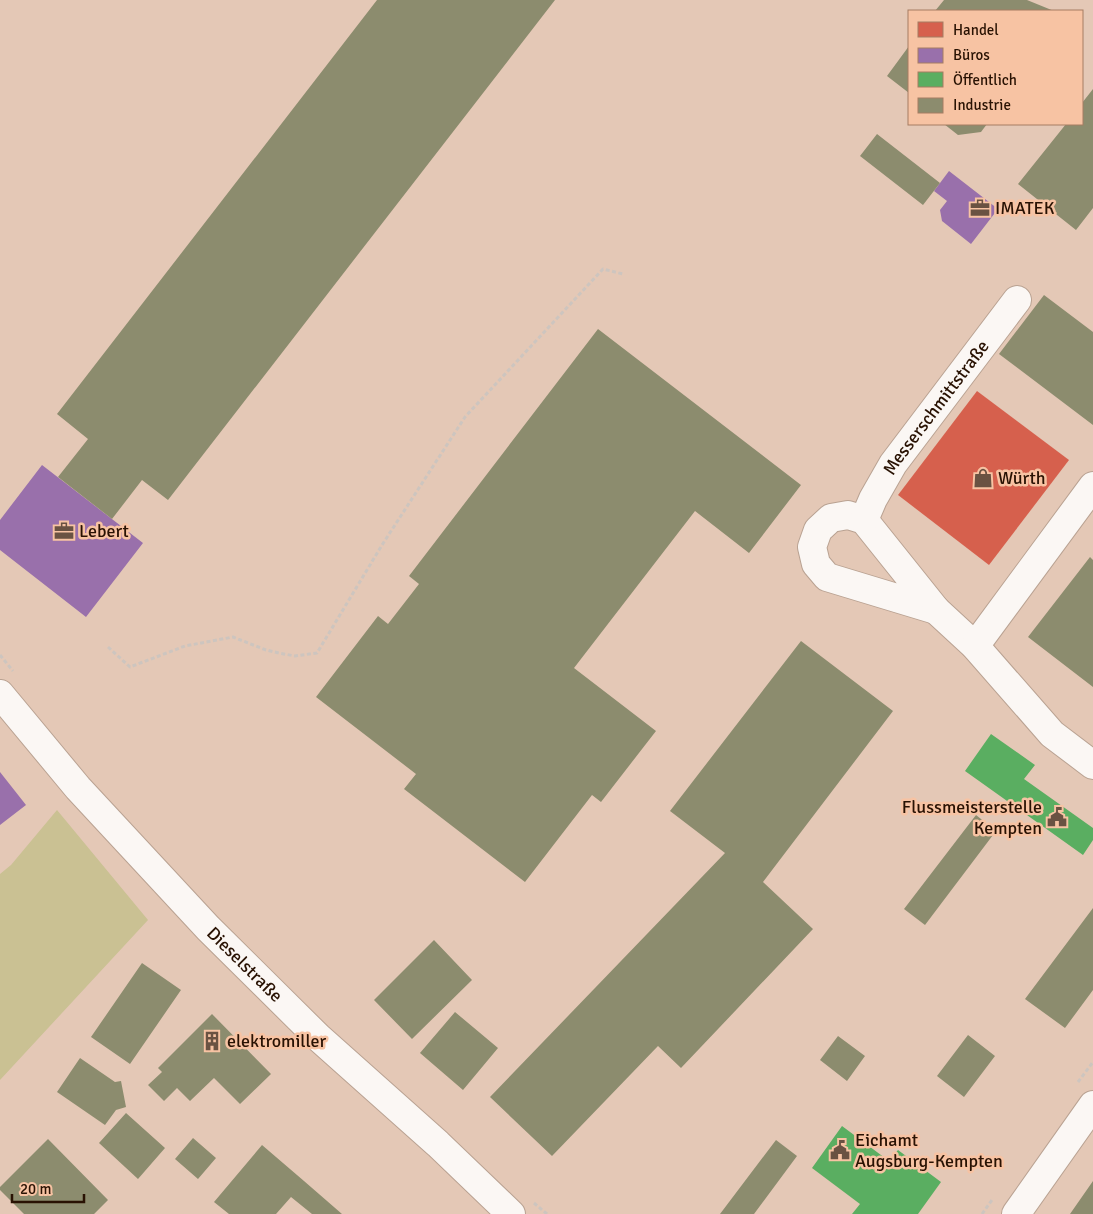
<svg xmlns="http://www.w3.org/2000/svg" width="1093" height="1214" font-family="Signika,sans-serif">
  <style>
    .green { fill: #cac193 }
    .shops { fill: #d6604d }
    .offices { fill: #9970ab }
    .public { fill: #5aae61 }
    .industry { fill: #8c8c6e }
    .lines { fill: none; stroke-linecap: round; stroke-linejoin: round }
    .minor-casing { stroke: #b9a292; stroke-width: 30 }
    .path { stroke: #cdc5bf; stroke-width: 3; stroke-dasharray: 4 2.5; stroke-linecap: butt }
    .minor { stroke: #fbf7f4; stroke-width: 28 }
    .labels { text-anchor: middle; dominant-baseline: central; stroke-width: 5; stroke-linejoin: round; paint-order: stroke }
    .poi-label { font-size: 18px; fill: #291203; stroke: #f7c3a3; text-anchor: start }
    .street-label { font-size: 18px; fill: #291203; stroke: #f7c3a3 }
  </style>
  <rect width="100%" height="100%" fill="#e4c8b6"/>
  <path class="green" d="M 57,810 L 148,920 L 0,1080 L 0,874 L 11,865 Z"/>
  <path class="shops" d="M 977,391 L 1069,460 L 989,565 L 898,495 Z"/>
  <path class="offices" d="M 949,171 L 998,209 L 971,244 L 942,221 L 940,210 L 947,201 L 934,191 Z
    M 42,465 L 143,543 L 86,617 L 0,550 L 0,520 Z
    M 0,772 L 26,805 L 0,825 Z"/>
  <path class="public" d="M 991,734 L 1035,765 L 1024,779 L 1093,828 L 1093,840 L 1083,855 L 965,771 Z
    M 842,1126 L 889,1161 L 898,1150 L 941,1182 L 918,1214 L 852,1214 L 860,1204 L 812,1168 Z"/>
  <path class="industry" d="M 377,0 L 555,0 L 168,500 L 142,480 L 112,519 L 58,477 L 88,439 L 57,414 Z
    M 944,0 L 1027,0 L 1054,11 L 935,11 Z
    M 909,46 L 909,93 L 887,76 Z
    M 1093,89 L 1093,208 L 1076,230 L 1018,184 L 1066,124 L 1082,124 L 1082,103 Z
    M 944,124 L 987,124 L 981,132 L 958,135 Z
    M 877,134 L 940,183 L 923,205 L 860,156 Z
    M 1044,295 L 1093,332 L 1093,425 L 999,354 Z
    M 598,329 L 801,485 L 749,553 L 695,511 L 574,668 L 656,731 L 601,802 L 592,795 L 525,882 L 404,789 L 416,774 L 316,697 L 378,616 L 388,624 L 419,584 L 409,576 Z
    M 1090,557 L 1093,560 L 1093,687 L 1028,637 Z
    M 801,641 L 893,711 L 763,882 L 813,929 L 681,1068 L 658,1046 L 552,1156 L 490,1097 L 725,853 L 670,811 Z
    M 976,815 L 996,831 L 925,925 L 904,909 Z
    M 1093,908 L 1093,990 L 1065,1028 L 1025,999 Z
    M 434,940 L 472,980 L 412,1039 L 374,1000 Z
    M 142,963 L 181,990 L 130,1064 L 91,1037 Z
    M 455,1012 L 498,1048 L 463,1090 L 420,1053 Z
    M 212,1014 L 271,1074 L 240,1104 L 214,1078 L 190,1101 L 177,1088 L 164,1101 L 148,1085 L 162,1072 L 158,1068 Z
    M 968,1035 L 995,1056 L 964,1097 L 937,1076 Z
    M 838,1036 L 865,1056 L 847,1081 L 820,1060 Z
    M 80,1058 L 115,1082 L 121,1081 L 126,1107 L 116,1110 L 105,1125 L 57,1092 Z
    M 126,1113 L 165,1148 L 138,1179 L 99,1143 Z
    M 193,1138 L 216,1158 L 198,1179 L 175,1159 Z
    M 48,1139 L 108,1200 L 94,1214 L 24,1214 L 0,1190 L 0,1187 Z
    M 776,1140 L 797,1156 L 754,1214 L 720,1214 Z
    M 262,1145 L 304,1181 L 342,1214 L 312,1214 L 291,1197 L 276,1214 L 229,1214 L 214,1202 Z
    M 1093,1181 L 1093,1214 L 1070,1214 Z"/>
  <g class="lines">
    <defs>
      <g id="minor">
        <path d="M 848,515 L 864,520 L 936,610 L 827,577 L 816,564 L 812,547 L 818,530 L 831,518 Z"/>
        <path id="s1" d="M 864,520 L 873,499 L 893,464 L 1017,300"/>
        <path d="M 936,610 L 975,646 L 1052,734 L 1093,765"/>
        <path d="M 975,646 L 1093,486"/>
        <path id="s2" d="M 0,694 L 78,788 L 208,928 L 318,1037 L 438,1144 L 511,1214"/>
        <path d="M 1016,1214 L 1093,1105"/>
      </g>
    </defs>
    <use href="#minor" class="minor-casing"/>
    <path class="path" d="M 108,647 L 130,667 L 185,646 L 233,637 L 266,650 L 279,653 L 295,656 L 317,653 L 382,545 L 465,417 L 603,269 L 623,274
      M 0,655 L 13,671
      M 1078,1082 L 1093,1062
      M 534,1203 L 547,1214
      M 982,1214 L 992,1200"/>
    <use href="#minor" class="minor"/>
  </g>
  <defs>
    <symbol id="office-bare" viewBox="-9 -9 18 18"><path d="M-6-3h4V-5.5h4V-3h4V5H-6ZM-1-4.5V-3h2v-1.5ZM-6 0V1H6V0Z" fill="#6a5242" stroke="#f7c3a3" stroke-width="2.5" paint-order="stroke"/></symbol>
    <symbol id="shop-bare" viewBox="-9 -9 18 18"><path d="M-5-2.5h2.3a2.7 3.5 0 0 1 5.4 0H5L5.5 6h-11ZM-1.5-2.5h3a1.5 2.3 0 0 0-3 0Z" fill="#6a5242" stroke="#f7c3a3" stroke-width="2.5" paint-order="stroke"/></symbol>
    <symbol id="civic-bare" viewBox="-9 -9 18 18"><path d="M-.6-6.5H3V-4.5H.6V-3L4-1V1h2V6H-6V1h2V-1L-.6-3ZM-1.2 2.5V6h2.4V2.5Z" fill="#6a5242" stroke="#f7c3a3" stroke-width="2.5" paint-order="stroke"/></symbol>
    <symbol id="building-bare" viewBox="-9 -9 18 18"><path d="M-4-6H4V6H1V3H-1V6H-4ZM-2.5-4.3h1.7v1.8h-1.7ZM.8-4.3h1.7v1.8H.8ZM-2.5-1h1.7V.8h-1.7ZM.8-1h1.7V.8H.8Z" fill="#6a5242" stroke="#f7c3a3" stroke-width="2.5" paint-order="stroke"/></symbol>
  </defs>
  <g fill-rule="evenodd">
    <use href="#office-bare" x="966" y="194" width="28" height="28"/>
    <use href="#shop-bare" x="969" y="464" width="28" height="28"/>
    <use href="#office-bare" x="50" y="517" width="28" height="28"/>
    <use href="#civic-bare" x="1043" y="803" width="28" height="28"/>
    <use href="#building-bare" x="198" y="1027" width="28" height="28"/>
    <use href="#civic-bare" x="826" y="1136" width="28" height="28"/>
  </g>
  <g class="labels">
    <g class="poi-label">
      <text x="995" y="208">IMATEK</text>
      <text x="998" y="478">Würth</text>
      <text x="79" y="531">Lebert</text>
      <text x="1042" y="807" text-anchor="end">Flussmeisterstelle<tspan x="1042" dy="21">Kempten</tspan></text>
      <text x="227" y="1041">elektromiller</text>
      <text x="855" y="1140">Eichamt<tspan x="855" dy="21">Augsburg-Kempten</tspan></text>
    </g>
    <g class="street-label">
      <text stroke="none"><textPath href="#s1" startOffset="134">Messerschmittstraße</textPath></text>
      <text stroke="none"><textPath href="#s2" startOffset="365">Dieselstraße</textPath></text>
    </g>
  </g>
  <rect x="908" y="10" width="175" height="115" fill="#f7c3a3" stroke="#a57c63"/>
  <rect x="918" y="22" width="25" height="15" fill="#d6604d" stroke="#a57c63"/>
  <text x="953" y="35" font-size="15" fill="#291203">Handel</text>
  <rect x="918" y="48" width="25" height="15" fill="#9970ab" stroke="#a57c63"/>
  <text x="953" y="60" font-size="15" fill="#291203">Büros</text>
  <rect x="918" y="72" width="25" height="15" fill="#5aae61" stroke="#a57c63"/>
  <text x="953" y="85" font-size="15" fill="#291203">Öffentlich</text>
  <rect x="918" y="98" width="25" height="15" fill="#8c8c6e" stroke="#a57c63"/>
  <text x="953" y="110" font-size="15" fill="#291203">Industrie</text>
  <path d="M12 1194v8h72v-8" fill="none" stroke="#291203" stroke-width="2.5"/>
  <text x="20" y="1194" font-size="15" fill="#291203" stroke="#f7c3a3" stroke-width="4" paint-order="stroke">20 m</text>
</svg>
